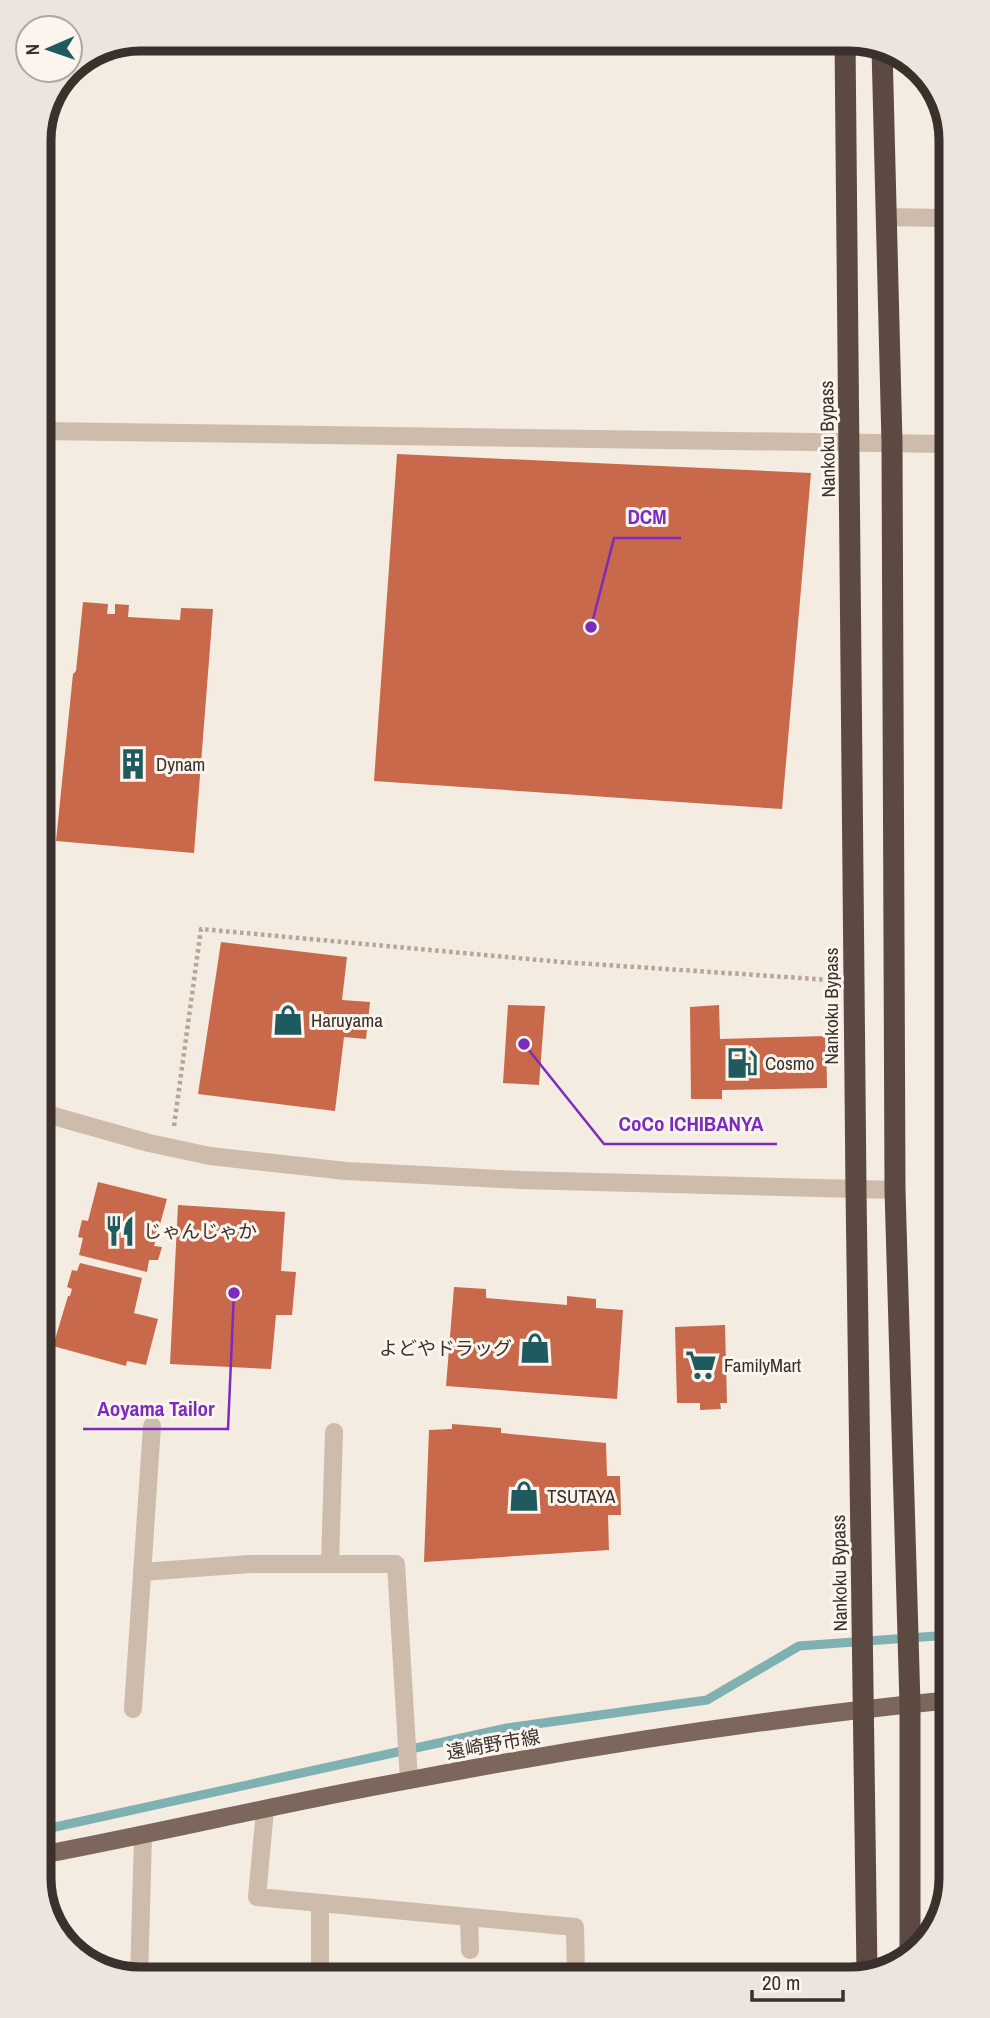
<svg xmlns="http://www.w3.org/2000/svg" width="990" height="2018" font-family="'Archivo Narrow','Noto Sans JP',sans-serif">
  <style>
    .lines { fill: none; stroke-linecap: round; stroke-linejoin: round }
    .stream { stroke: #7fb0b2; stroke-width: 9 }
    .building { fill: #c8694b }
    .path { stroke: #b9a596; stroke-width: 4.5; stroke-dasharray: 3.5 3.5; stroke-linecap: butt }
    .minor { stroke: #cdbbac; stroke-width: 18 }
    .major { stroke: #7d675c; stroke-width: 18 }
    .highway { stroke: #5c4a42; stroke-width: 21 }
    .labels { text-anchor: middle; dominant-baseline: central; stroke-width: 6; stroke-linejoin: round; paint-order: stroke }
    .street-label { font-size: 19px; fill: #3b302b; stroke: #fbf5ee }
    .poi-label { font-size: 19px; fill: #3b302b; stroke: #fbf5ee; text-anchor: start }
    .rim { fill: none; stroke: #3b302b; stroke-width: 9 }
    .leader { fill: none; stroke: #7b2cbf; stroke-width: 2.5 }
    .callout-dot { fill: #7b2cbf; stroke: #fbf5ee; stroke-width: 2.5 }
    .callout-label { font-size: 21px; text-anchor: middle; font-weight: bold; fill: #7b2cbf; stroke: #fbf5ee; stroke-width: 6; stroke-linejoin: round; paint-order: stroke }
  </style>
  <rect width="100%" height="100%" fill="#f4ebe1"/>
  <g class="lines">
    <path class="stream" d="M 46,1829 L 507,1728 L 707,1700 L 799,1646 L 950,1635"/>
  </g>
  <path class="building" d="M 397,454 L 811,473 L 782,809 L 374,781 Z
    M 83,602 L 108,604 L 107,614 L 115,614 L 115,604 L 129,605 L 128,617 L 180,620 L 181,608 L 213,609 L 194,853 L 56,841 L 73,674 L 76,671 Z
    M 221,942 L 347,957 L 342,1000 L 370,1002 L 366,1039 L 344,1037 L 335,1111 L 198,1094 Z
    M 508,1005 L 545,1006 L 539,1085 L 503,1083 Z
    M 719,1005 L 720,1039 L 826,1036 L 827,1088 L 722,1090 L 722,1099 L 691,1099 L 690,1007 Z
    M 98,1182 L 167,1199 L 154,1246 L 162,1247 L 158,1260 L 149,1260 L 147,1272 L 79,1255 L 83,1238 L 78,1237 L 82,1220 L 88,1221 Z
    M 178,1205 L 285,1212 L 281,1271 L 296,1272 L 292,1315 L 276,1315 L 271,1369 L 170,1364 Z
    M 80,1263 L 142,1278 L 134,1313 L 158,1319 L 146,1365 L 127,1361 L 126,1366 L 53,1346 L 68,1296 L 70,1296 L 72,1289 L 67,1287 L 72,1270 L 77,1271 Z
    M 454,1287 L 486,1289 L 486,1298 L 567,1305 L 567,1296 L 596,1299 L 596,1308 L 623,1310 L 617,1399 L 446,1386 Z
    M 725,1325 L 727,1403 L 720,1403 L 721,1409 L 700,1410 L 700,1403 L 677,1403 L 675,1327 Z
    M 44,1403 L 51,1404 L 46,1446 L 44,1446 Z
    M 452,1424 L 501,1428 L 501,1433 L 606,1443 L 607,1476 L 620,1476 L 621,1515 L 608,1515 L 609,1550 L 424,1562 L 429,1430 L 452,1429 Z"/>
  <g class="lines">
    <path class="path" d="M 174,1126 L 201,929 L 561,962 L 831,980"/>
    <path class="minor" d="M 886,217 L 944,218
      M 40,431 L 945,444
      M 43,1113 L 149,1143 L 210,1156 L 346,1171 L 521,1180 L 895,1190
      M 330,1564 L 334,1432
      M 142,1572 L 250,1564 L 396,1564 L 409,1780
      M 133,1709 L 152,1426
      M 265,1810 L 257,1897 L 575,1927 L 576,1975
      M 320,1903 L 320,1977
      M 469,1917 L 470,1950
      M 139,1979 L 143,1836"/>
    <path class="major" d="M 46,1854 C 167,1831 288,1802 410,1780 C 589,1746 770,1718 951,1700"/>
    <path class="highway" d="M 845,39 L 856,1190 L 867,1972
      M 882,48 L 892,443 L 895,1190 L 910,1704 L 910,1954"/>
  </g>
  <defs>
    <symbol id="building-bare" viewBox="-9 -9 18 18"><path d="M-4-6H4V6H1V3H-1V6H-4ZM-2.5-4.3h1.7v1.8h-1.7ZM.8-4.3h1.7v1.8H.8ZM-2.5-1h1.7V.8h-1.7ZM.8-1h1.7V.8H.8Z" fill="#1f5a5e" stroke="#fbf5ee" stroke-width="2.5" paint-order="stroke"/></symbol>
    <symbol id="shop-bare" viewBox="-9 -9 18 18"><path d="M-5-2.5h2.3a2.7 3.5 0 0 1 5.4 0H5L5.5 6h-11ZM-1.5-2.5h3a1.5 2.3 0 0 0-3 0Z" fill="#1f5a5e" stroke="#fbf5ee" stroke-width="2.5" paint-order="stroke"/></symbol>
    <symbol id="fuel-bare" viewBox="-9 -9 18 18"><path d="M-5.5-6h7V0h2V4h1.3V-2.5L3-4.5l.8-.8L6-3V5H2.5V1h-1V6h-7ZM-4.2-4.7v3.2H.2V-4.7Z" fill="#1f5a5e" stroke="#fbf5ee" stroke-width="2.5" paint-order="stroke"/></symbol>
    <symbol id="restaurant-bare" viewBox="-9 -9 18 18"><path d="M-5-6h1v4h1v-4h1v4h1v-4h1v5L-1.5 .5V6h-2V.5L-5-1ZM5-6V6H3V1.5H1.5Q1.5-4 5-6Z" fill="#1f5a5e" stroke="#fbf5ee" stroke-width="2.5" paint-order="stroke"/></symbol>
    <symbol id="supermarket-bare" viewBox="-9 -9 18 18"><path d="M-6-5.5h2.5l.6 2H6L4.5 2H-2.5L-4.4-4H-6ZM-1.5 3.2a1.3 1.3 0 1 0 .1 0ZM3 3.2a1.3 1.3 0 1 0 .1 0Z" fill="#1f5a5e" stroke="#fbf5ee" stroke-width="2.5" paint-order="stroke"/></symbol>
  </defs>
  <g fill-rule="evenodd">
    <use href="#building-bare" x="111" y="742" width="44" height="44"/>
    <use href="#shop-bare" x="266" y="998" width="44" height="44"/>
    <use href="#fuel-bare" x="720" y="1041" width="44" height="44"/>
    <use href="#restaurant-bare" x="98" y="1209" width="44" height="44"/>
    <use href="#shop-bare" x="513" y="1326" width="44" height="44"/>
    <use href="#supermarket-bare" x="679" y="1343" width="44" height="44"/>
    <use href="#shop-bare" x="502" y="1474" width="44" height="44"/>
  </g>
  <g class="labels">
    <g class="street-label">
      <text transform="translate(827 439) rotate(-91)">Nankoku Bypass</text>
      <text transform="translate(831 1006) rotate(-90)">Nankoku Bypass</text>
      <text transform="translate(839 1573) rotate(-91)">Nankoku Bypass</text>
      <text transform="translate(493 1744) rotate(-10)">遠崎野市線</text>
    </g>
    <g class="poi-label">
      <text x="156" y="764">Dynam</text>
      <text x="311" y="1020">Haruyama</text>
      <text x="765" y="1063">Cosmo</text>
      <text x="143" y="1231">じゃんじゃか</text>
      <text x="512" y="1348" text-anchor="end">よどやドラッグ</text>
      <text x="724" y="1365">FamilyMart</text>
      <text x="547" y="1496">TSUTAYA</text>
    </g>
  </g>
  <path d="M0 0H990V2018H0ZM140 51H850A89 89 0 0 1 939 140V1878A89 89 0 0 1 850 1967H140A89 89 0 0 1 51 1878V140A89 89 0 0 1 140 51Z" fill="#ece5de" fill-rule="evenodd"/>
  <path class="rim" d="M140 51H850A89 89 0 0 1 939 140V1878A89 89 0 0 1 850 1967H140A89 89 0 0 1 51 1878V140A89 89 0 0 1 140 51Z"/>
  <path class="leader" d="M591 627L614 538H681M524 1044L604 1144H777M234 1293L228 1429H83"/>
  <g class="callout-dot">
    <circle cx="591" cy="627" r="7"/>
    <circle cx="524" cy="1044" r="7"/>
    <circle cx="234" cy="1293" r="7"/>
  </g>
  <g class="callout-label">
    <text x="647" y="524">DCM</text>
    <text x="691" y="1131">CoCo ICHIBANYA</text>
    <text x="156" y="1416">Aoyama Tailor</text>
  </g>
  <g transform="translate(49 49) rotate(268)"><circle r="33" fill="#fbf5ee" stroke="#aea6a0" stroke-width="2"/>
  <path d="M0-5L12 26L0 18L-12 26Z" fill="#1f5a5e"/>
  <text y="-10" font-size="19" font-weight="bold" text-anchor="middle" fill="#3b302b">N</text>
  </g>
  <path d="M752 1990v10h91v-10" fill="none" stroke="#3b302b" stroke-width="3.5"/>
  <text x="762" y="1990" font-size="21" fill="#3b302b" stroke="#fbf5ee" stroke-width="5" paint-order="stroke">20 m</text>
</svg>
